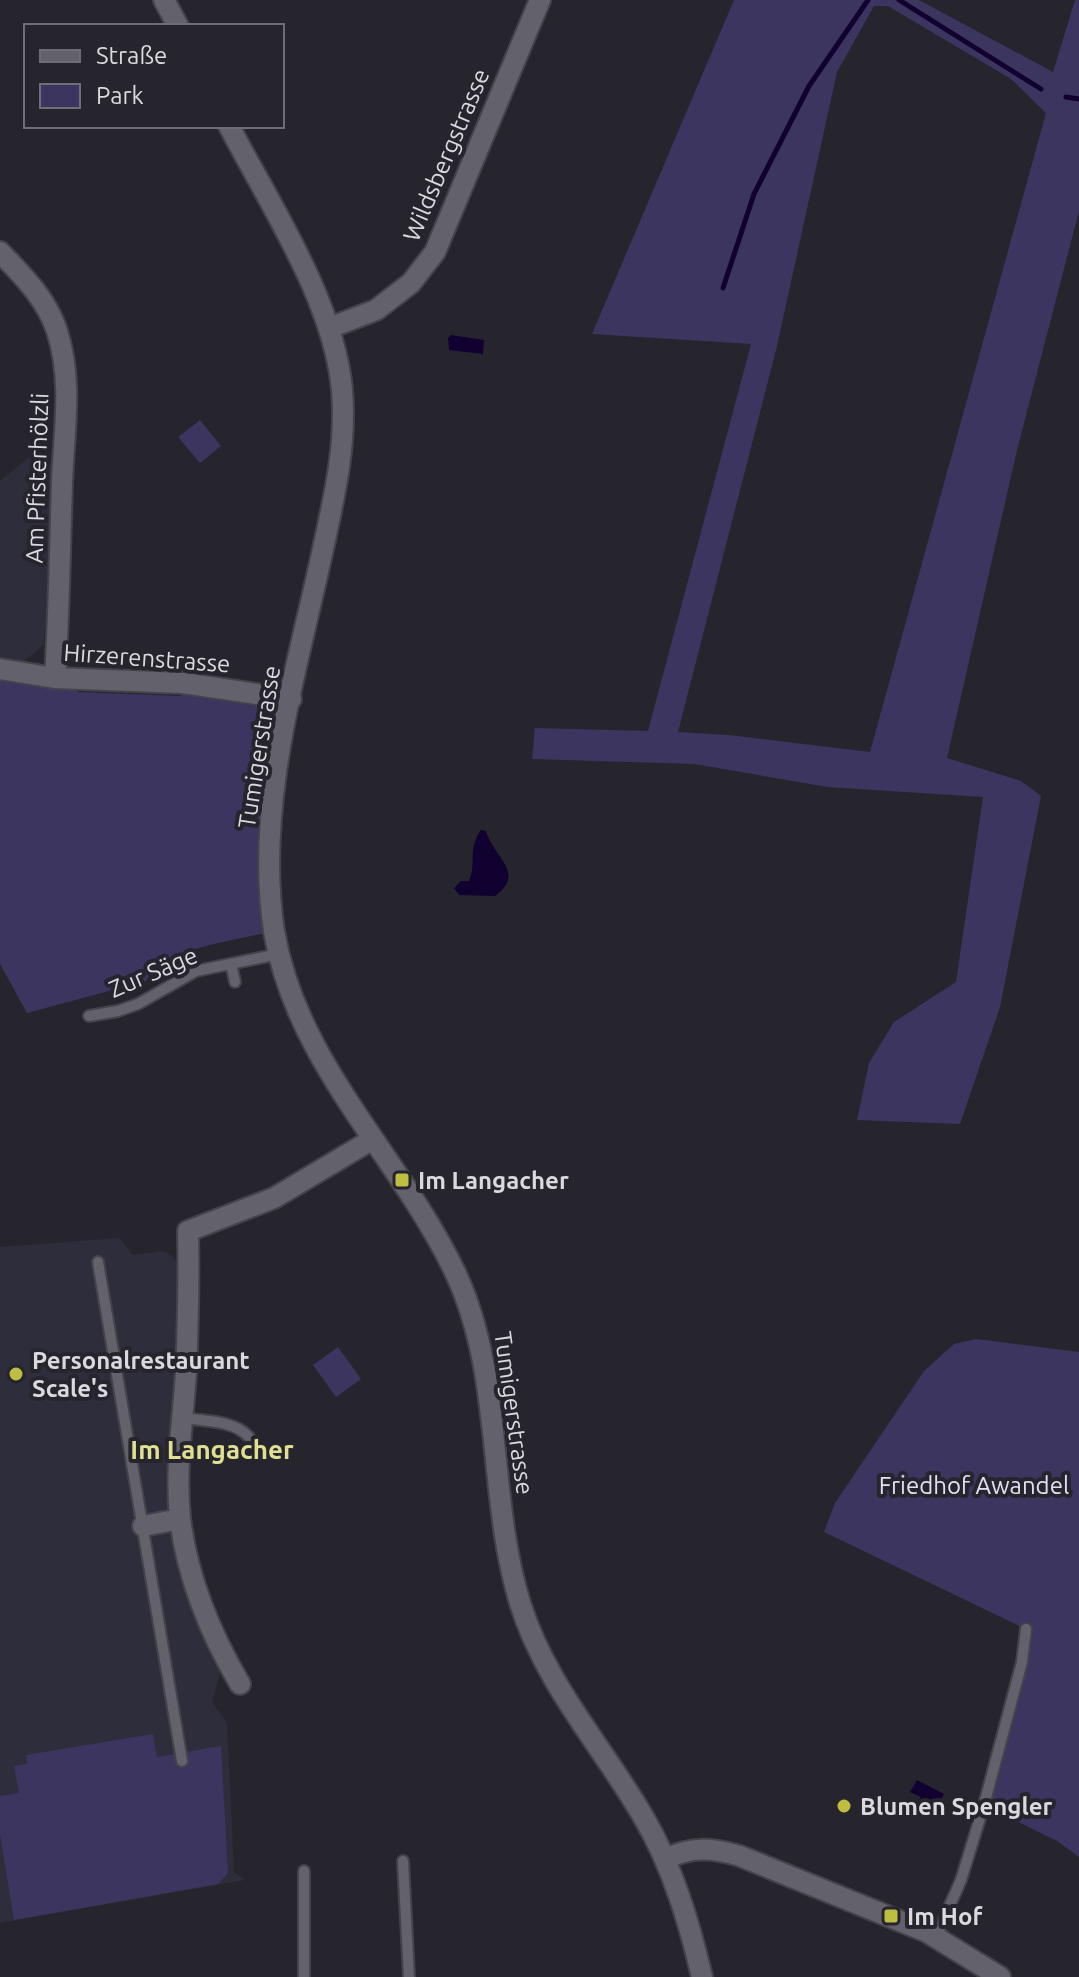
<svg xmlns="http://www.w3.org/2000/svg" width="1079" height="1977" font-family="Ubuntu,sans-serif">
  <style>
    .built { fill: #2e2d3b }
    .green { fill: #3b3560; fill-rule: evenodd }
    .water { fill: #100130 }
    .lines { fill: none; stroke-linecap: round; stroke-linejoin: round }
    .stream { stroke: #100130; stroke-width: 5 }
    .service-casing { stroke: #44434a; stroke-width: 14 }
    .minor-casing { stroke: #44434a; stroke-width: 24 }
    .service { stroke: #63626c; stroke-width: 10 }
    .minor { stroke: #63626c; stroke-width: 20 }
    .poi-dot { fill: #bfbe41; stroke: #26252e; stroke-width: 3 }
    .labels { text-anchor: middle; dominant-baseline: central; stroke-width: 8; stroke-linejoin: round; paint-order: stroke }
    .street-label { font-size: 24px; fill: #d9d9df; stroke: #26252e }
    .poi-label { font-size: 24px; font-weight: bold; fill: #d9d9df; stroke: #26252e; text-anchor: start }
    .park-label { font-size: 24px; fill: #e1e0f1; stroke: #26252e }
    .neighbourhood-label { font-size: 26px; font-weight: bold; fill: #dfe092; stroke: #26252e }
  </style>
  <rect width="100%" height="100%" fill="#26252e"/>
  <path class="built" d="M 28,458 L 55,460 L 44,644 L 22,663 L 0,660 L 0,481 Z
    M 119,1238 L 133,1255 L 162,1251 L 172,1256 L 178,1264 L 181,1275 L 179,1359 L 170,1444 L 169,1491 L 222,1667 L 212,1702 L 227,1723 L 234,1872 L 245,1880 L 0,1923 L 0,1247 Z"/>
  <path class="green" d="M 734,0 L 919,0 L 1053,72 L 1075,0 L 1079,0 L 1079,211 L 1017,450 L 947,758 L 1021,781 L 1041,796 L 1000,1007 L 960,1124 L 857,1120 L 869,1063 L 894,1022 L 956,982 L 983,797 L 827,787 L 695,764 L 532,759 L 535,728 L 648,731 L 751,344 L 592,334 ZM 874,6 L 888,6 L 1011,79 L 1046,113 L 870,752 L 729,735 L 678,732 L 777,346 L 837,72 Z
    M 200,420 L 221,446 L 200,463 L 178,437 Z
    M 0,669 L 78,679 L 78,692 L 181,696 L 183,683 L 291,699 L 270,811 L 274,931 C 237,940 166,947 146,981 L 27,1013 L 0,964 Z
    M 976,1339 L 1079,1352 L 1079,1857 L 1057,1841 L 984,1805 L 1026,1629 L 824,1532 L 835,1503 L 924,1371 L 954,1344 Z
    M 338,1347 L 361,1379 L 336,1397 L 313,1365 Z
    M 153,1734 L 157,1757 L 221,1746 L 228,1873 L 218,1884 L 14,1920 L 0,1834 L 0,1796 L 19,1793 L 14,1766 L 27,1764 L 26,1755 Z"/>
  <path class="water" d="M 451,335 L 484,340 L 483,354 L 449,350 L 448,338 Z
    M 481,830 L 486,831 C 493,857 527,873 495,896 L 459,895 L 454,888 L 461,881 L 469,881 C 477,864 467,849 481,830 Z
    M 917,1780 L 944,1794 L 938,1806 L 928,1801 L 925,1806 L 918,1802 L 921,1797 L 910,1792 Z"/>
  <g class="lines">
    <path class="stream" d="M 899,0 L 1041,89
      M 1066,97 L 1079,99
      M 723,288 L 754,194 L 809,86 L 868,0"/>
    <defs>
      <path id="service" d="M 231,964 L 235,982
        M 89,1016 L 118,1011 L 138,1004 L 196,971 L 279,954
        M 98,1262 L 182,1761
        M 182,1418 C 204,1421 234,1420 249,1437
        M 403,1861 L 409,1977
        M 936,1937 L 961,1880 L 984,1805 L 1022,1662 L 1026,1629
        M 304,1977 L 304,1871"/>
      <path id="minor" d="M 164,0 L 178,26
        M 229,126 C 270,205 334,301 342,390 C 347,447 333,502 321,558 C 295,677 255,808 274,931 C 296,1063 399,1155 455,1272 C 504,1376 487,1495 520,1603 C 545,1684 603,1747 644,1818 C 673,1868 689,1922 702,1977
        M 0,252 C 23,276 46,298 57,331 C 73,381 64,430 62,482 C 60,547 59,613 55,678
        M 329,328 L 376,310 L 411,283 L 435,252 L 540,0
        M 0,669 L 55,678 L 183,683 L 291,699
        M 143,1526 L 180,1519
        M 240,1684 C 210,1633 187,1577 180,1518 C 175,1469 183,1420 186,1372 C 188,1325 189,1278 188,1231 L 274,1198 L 373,1139
        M 665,1859 C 692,1846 712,1848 740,1856 L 927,1932 L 1000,1977"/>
    </defs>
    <use href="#service" class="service-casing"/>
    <use href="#minor" class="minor-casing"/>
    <use href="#service" class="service"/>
    <use href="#minor" class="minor"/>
  </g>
  <g class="poi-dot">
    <rect x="394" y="1172" width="16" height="16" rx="4"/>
    <circle cx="16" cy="1374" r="8"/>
    <circle cx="844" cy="1806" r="8"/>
    <rect x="883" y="1908" width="16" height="16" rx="4"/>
  </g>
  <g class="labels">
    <g class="street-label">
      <text transform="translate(446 155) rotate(-67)">Wildsbergstrasse</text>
      <text transform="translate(37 478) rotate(-88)">Am Pfisterhölzli</text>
      <text transform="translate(147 658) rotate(4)">Hirzerenstrasse</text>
      <text transform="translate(259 747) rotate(-81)">Tumigerstrasse</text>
      <text transform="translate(153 972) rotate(-23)">Zur Säge</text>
      <text transform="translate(514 1413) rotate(82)">Tumigerstrasse</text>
    </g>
    <g class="poi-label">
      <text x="418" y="1180">Im Langacher</text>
      <text x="32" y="1360">Personalrestaurant<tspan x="32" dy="28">Scale's</tspan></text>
      <text x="860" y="1806">Blumen Spengler</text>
      <text x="907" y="1916">Im Hof</text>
    </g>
    <g class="park-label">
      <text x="974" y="1485">Friedhof Awandel</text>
    </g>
    <g class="neighbourhood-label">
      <text x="212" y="1449">Im Langacher</text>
    </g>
  </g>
  <rect x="24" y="24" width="260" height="104" fill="#26252e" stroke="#6e6d75" stroke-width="2"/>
  <rect x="40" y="50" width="40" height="12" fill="#63626c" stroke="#6e6d75" stroke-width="2"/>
  <text x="96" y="64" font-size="24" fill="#d9d9df">Straße</text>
  <rect x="40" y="84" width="40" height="24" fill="#3b3560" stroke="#6e6d75" stroke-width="2"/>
  <text x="96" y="104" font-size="24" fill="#d9d9df">Park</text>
</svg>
